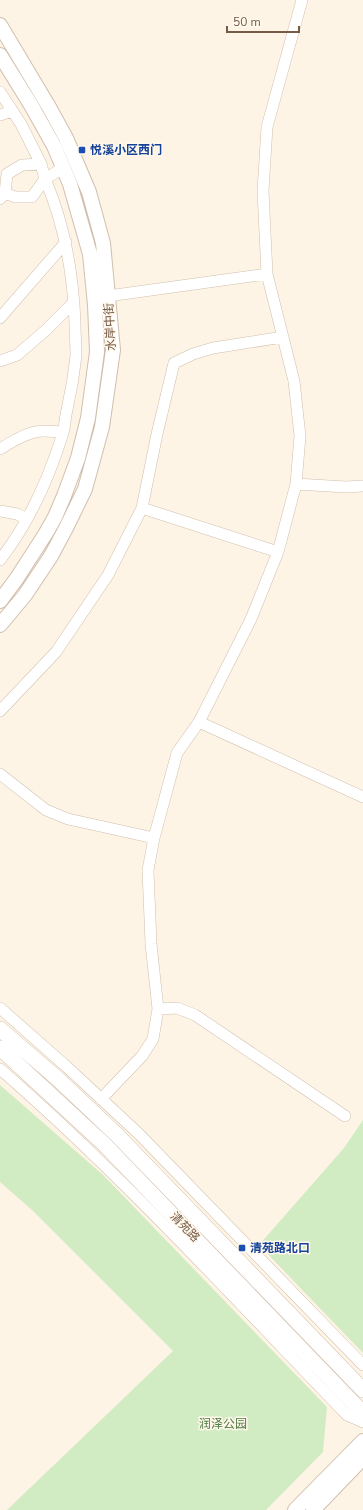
<svg xmlns="http://www.w3.org/2000/svg" width="363" height="1510" font-family="'Nunito Sans','Noto Sans SC',sans-serif">
  <style>
    .green { fill: #d1ebc3 }
    .lines { fill: none; stroke-linecap: round; stroke-linejoin: round }
    .minor-casing { stroke: #d1bfad; stroke-width: 12 }
    .tertiary-casing { stroke: #d1bfad; stroke-width: 16 }
    .secondary-casing { stroke: #d4bfab; stroke-width: 16 }
    .minor { stroke: #fff; stroke-width: 11 }
    .tertiary { stroke: #fff; stroke-width: 14 }
    .secondary { stroke: #fff; stroke-width: 15 }
    .transit-dot { fill: #1a4fb4; stroke: #fff8ec; stroke-width: 1.5 }
    .labels { text-anchor: middle; dominant-baseline: central; stroke-width: 3; stroke-linejoin: round; paint-order: stroke }
    .transit-label { font-size: 12px; font-weight: bold; fill: #164399; stroke: #fff8ec; text-anchor: start }
    .street-label { font-size: 12px; fill: #765b49; stroke: #fff8ec }
    .park-label { font-size: 12px; fill: #507c41; stroke: #fff8ec }
  </style>
  <rect width="100%" height="100%" fill="#fdf4e5"/>
  <path class="green" d="M 0,1085 L 103,1175 L 327,1407 L 323,1452 L 266,1510 L 7,1510 L 173,1351 L 32,1210 L 0,1182 Z
    M 363,1120 L 363,1353 L 259,1245 L 344,1148 Z"/>
  <g class="lines">
    <defs>
      <path id="minor" d="M 0,92 L 21,124 L 41,164 L 45,179 L 63,168
        M 0,115 L 12,111
        M 5,193 L 7,174 L 22,165 L 41,164
        M 0,199 L 5,193 L 15,197 L 32,197 L 45,179 C 65,225 73,272 75,323 C 75,334 76,345 76,356 C 74,374 71,392 67,410 C 65,417 65,426 63,433 C 49,478 29,523 0,560
        M 108,296 L 267,274
        M 0,318 L 66,242
        M 0,361 L 17,355 L 46,330 L 74,302
        M 0,449 C 13,441 29,431 44,431 C 51,431 57,432 63,432
        M 296,484 L 346,487 L 363,486
        M 142,508 L 278,552
        M 0,511 L 17,514 L 27,519
        M 0,711 L 56,652 L 108,575 L 142,508 L 157,434 L 174,363 L 193,354 L 213,348 L 283,337
        M 199,722 L 363,797
        M 0,774 L 46,810 L 68,819 L 154,838
        M 0,1008 L 67,1067 L 139,1134 L 363,1365
        M 158,1009 L 177,1008 L 195,1015 L 345,1116
        M 0,1069 C 123,1176 233,1297 347,1415 L 363,1422
        M 101,1099 L 142,1056 L 153,1039 L 158,1009 L 151,944 L 148,870 L 154,838 L 177,753 L 199,722 L 251,619 L 278,552 L 296,484 L 300,436 L 294,381 L 267,274 L 263,191 L 267,127 L 302,0"/>
      <path id="tertiary" d="M 0,25 L 49,107 L 66,138 L 89,192 L 103,243 L 113,350 L 102,427 L 85,489 L 66,528 L 51,556 L 25,595 L 0,625
        M 0,55 L 31,105 L 54,146 L 70,184 L 90,254 L 95,305 L 97,352 L 88,418 L 78,458 L 64,496 L 55,517 L 46,533 L 17,578 L 0,601
        M 295,1510 L 363,1441
        M 313,1510 L 363,1458"/>
      <path id="secondary" d="M 0,1029 L 58,1079 L 117,1135 L 363,1390
        M 0,1048 L 104,1144 L 363,1413"/>
    </defs>
    <use href="#minor" class="minor-casing"/>
    <use href="#tertiary" class="tertiary-casing"/>
    <use href="#secondary" class="secondary-casing"/>
    <use href="#minor" class="minor"/>
    <use href="#tertiary" class="tertiary"/>
    <use href="#secondary" class="secondary"/>
  </g>
  <g class="transit-dot">
    <rect x="78" y="146" width="8" height="8" rx="2"/>
    <rect x="238" y="1244" width="8" height="8" rx="2"/>
  </g>
  <g class="labels">
    <g class="transit-label">
      <text x="90" y="150">悦溪小区西门</text>
      <text x="250" y="1248">清苑路北口</text>
    </g>
    <g class="street-label">
      <text transform="translate(110 327) rotate(-93)">水岸中街</text>
      <text transform="translate(185 1227) rotate(46)">清苑路</text>
    </g>
    <g class="park-label">
      <text x="223" y="1424">润泽公园</text>
    </g>
  </g>
  <path d="M227 26v6h72v-6" fill="none" stroke="#765b49" stroke-width="2"/>
  <text x="233" y="26" font-size="12" fill="#765b49" stroke="#fff8ec" stroke-width="3" paint-order="stroke">50 m</text>
</svg>
